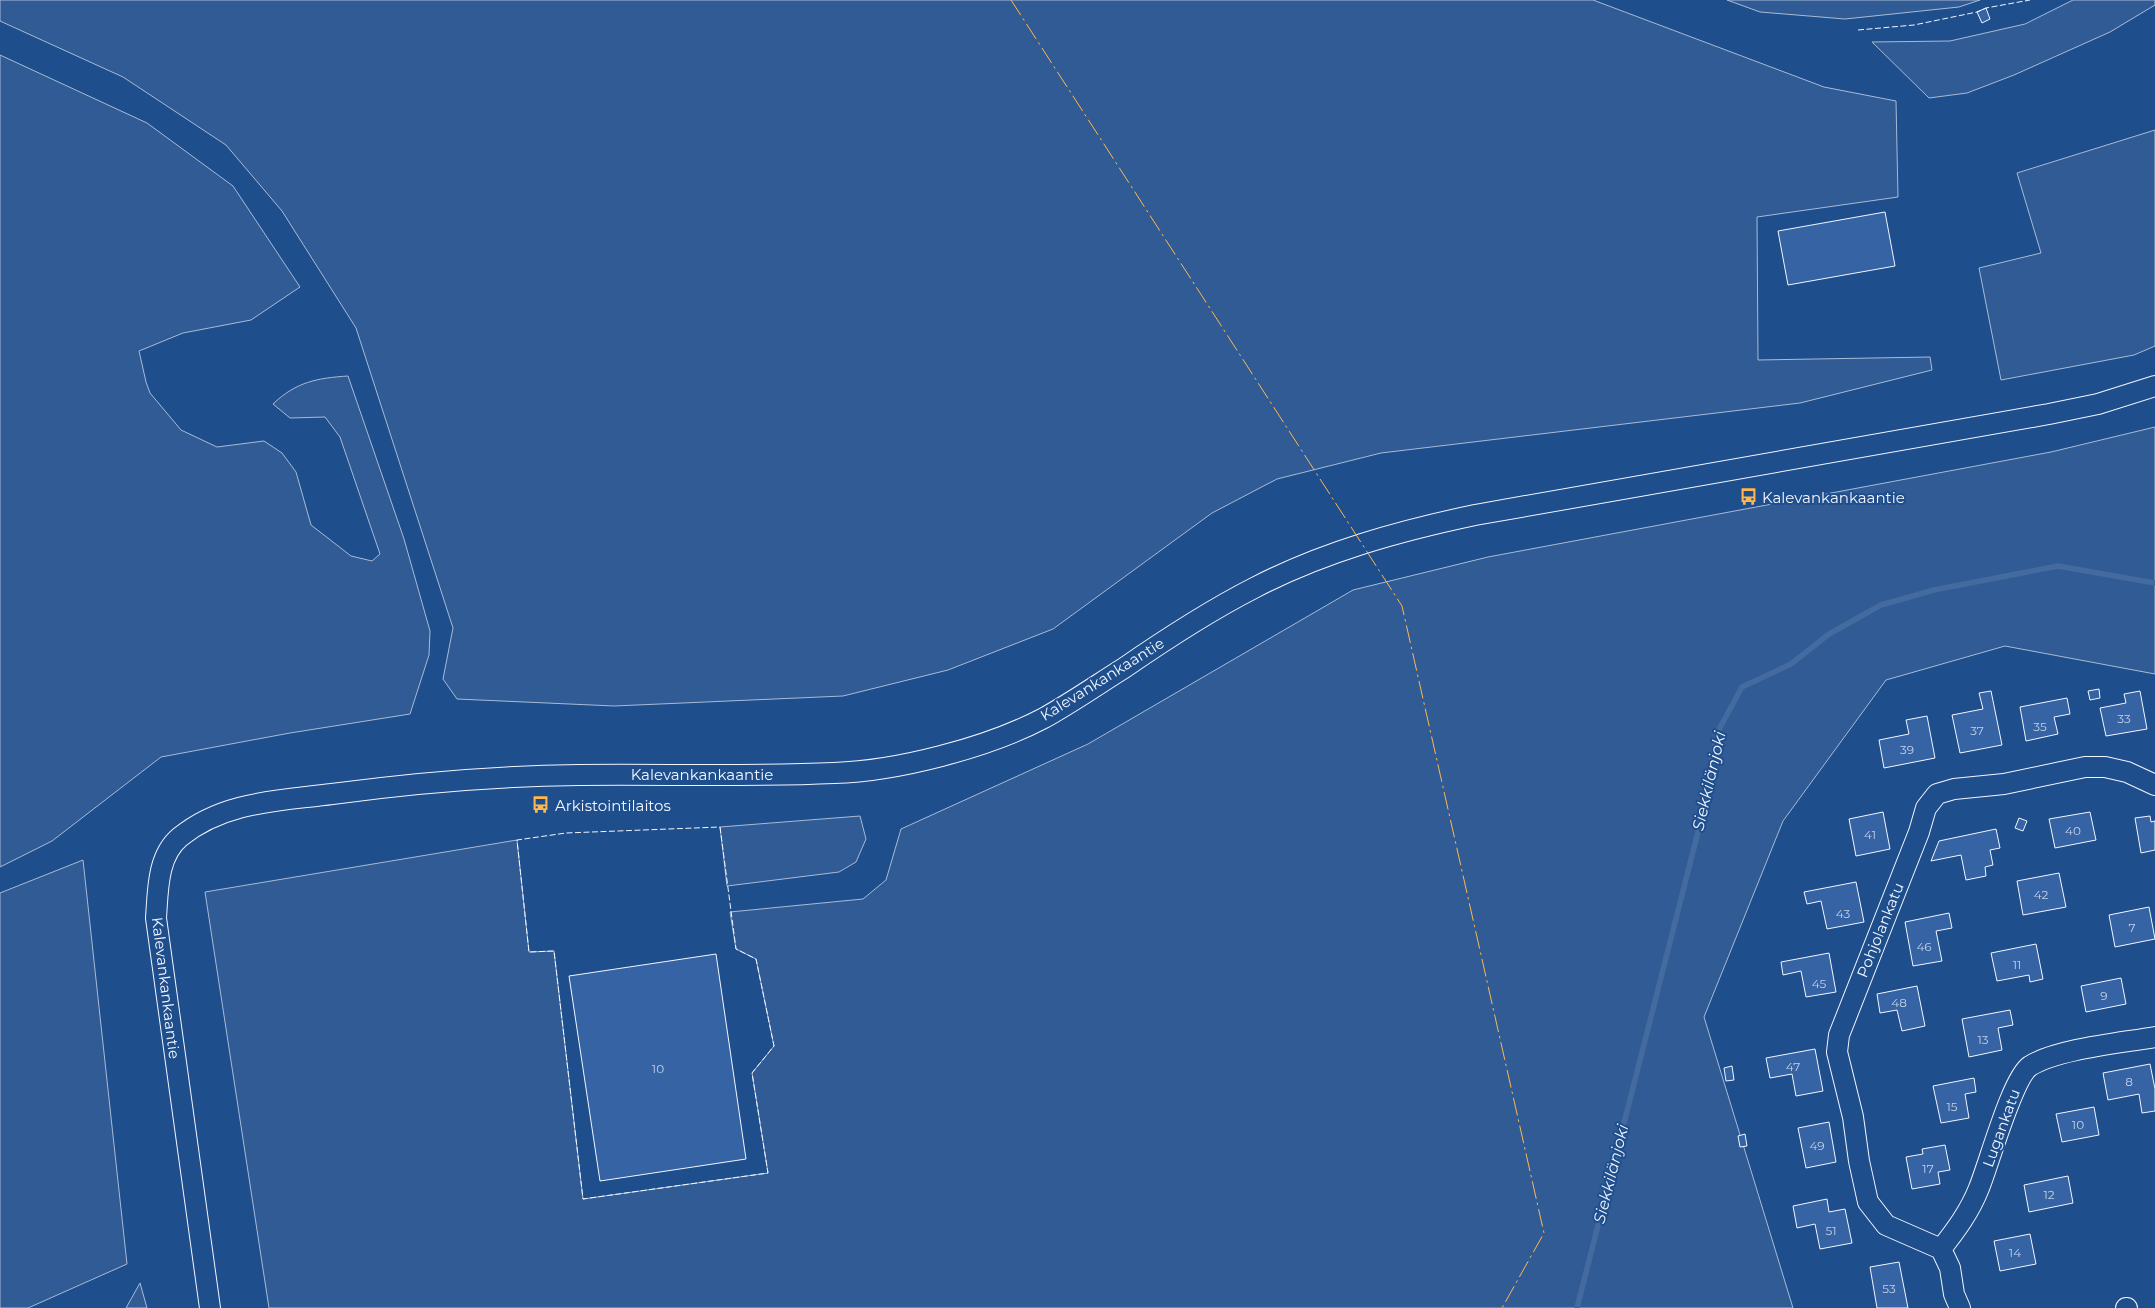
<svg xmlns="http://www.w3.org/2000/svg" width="2155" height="1308" font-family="Montserrat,sans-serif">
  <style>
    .green { fill: #305b95; stroke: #a8bbd7 }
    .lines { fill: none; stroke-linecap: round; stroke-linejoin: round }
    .stream { stroke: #446ba0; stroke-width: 5.5 }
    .building { fill: #3563a3; stroke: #f2f6ff }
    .minor-casing { stroke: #f2f6ff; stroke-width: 22 }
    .minor { stroke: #1f4e8c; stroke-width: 20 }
    .fence { stroke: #f2f6ff; stroke-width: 1; stroke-dasharray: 6 2.5; stroke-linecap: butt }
    .power { stroke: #ffb74d; stroke-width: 1; stroke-dasharray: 18 4 2.5 4; stroke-linecap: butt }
    .labels { text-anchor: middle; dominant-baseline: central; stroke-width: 4; stroke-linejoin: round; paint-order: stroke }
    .number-label { font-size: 12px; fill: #c3d1e8 }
    .poi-label { font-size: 15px; fill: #f2f6ff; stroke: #1f4e8c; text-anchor: start }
    .street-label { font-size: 15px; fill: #f2f6ff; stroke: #1f4e8c }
    .water-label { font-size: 16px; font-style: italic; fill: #f2f6ff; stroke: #1f4e8c }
  </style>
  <rect width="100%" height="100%" fill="#1f4e8c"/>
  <path class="green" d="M 0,0 L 1593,0 L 1824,87 L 1896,101 L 1898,197 L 1757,217 L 1758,360 L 1930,357 L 1932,370 L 1800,403 L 1381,453 L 1277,479 L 1212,513 L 1053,629 L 948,670 L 843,696 L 614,706 L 457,699 L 443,679 L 453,628 L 356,328 L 282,211 L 226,145 L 123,77 L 0,21 Z
    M 1727,0 L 1980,0 L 1959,7 L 1845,19 L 1760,12 Z
    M 2073,0 L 2155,0 L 2155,5 L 2110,32 L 2014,75 L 1967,93 L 1929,98 L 1872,42 L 1950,41 L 2025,24 Z
    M 0,55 L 147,123 L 233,186 L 300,287 L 251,320 L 183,333 L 139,351 L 146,382 L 150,393 L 181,430 L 217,447 L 264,441 L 282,453 L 296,472 L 311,525 L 351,556 L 372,561 L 380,554 L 340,437 L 325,417 L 290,418 L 273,404 C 296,382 317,378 348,376 L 404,539 L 430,631 L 429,655 L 410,714 L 290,733 L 161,757 L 52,841 L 0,867 Z
    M 2155,130 L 2155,346 L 2134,355 L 2001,380 L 1979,268 L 2041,253 L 2017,173 Z
    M 2155,427 L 2155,674 L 2005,646 L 1886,680 L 1783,821 L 1704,1017 L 1793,1308 L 269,1308 L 205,892 L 517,840 L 529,952 L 554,951 L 583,1199 L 768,1173 L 752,1073 L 774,1046 L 756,959 L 736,949 L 730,912 L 863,899 L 886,880 L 901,829 L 1088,744 L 1353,590 L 1488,557 L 2051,452 Z
    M 860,816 L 866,839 L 856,862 L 839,872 L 727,886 L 720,827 Z
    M 83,860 L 127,1264 L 28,1308 L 0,1308 L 0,893 Z
    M 140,1283 L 147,1308 L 126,1308 Z"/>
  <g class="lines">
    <path class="stream" d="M 1577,1308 L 1698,832 L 1717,733 L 1742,687 L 1791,664 L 1829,634 L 1881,605 L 1934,590 L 2058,566 L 2155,583"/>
  </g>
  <path class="building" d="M 1986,8 L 1990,19 L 1982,23 L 1977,12 Z
    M 1885,212 L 1895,266 L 1788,285 L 1778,231 Z
    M 2099,689 L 2100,698 L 2090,700 L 2088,691 Z
    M 1991,691 L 2002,745 L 1960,753 L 1952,715 L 1983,709 L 1979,693 Z
    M 2140,691 L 2147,729 L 2106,736 L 2100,708 L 2126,703 L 2124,694 Z
    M 2067,698 L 2070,714 L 2054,717 L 2058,734 L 2026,741 L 2020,707 Z
    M 1927,716 L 1935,758 L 1884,768 L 1879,740 L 1909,734 L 1906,720 Z
    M 1883,812 L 1890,849 L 1856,856 L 1849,819 Z
    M 2090,812 L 2096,840 L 2055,848 L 2049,819 Z
    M 2150,816 L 2151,822 L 2155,821 L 2155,850 L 2141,853 L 2135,818 Z
    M 2019,818 L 2027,821 L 2023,831 L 2015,828 Z
    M 1996,829 L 2000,848 L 1990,850 L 1993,865 L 1985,867 L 1986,876 L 1966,880 L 1961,855 L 1931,861 L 1939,841 Z
    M 2059,873 L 2066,907 L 2023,915 L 2017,881 Z
    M 1856,882 L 1864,922 L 1827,929 L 1821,901 L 1807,904 L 1804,892 Z
    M 2149,907 L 2155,939 L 2115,947 L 2109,915 Z
    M 1949,913 L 1952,928 L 1936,931 L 1942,961 L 1913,966 L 1905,922 Z
    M 2036,944 L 2043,979 L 2030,982 L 2029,975 L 1997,981 L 1991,953 Z
    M 1829,953 L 1836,992 L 1806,997 L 1801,971 L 1783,975 L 1781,962 Z
    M 716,954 L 746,1159 L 600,1181 L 569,976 Z
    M 2121,978 L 2126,1004 L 2086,1012 L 2081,986 Z
    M 1917,986 L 1925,1026 L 1902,1031 L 1897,1010 L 1880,1013 L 1877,994 Z
    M 2010,1010 L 2013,1025 L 1998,1028 L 2002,1050 L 1969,1057 L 1962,1019 Z
    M 1815,1049 L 1823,1091 L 1796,1096 L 1792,1074 L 1770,1078 L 1766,1058 Z
    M 2150,1064 L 2155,1089 L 2155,1111 L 2142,1113 L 2139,1094 L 2108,1100 L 2103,1073 Z
    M 1732,1066 L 1734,1080 L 1726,1081 L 1724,1068 Z
    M 1974,1078 L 1976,1092 L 1965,1094 L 1969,1118 L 1941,1123 L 1933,1086 Z
    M 2094,1107 L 2099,1135 L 2062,1142 L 2056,1114 Z
    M 1829,1122 L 1836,1162 L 1806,1168 L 1798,1128 Z
    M 1745,1134 L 1747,1146 L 1740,1147 L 1738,1136 Z
    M 1945,1145 L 1950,1170 L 1938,1172 L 1940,1184 L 1912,1189 L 1906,1157 L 1923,1154 L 1922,1149 Z
    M 2068,1176 L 2073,1203 L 2029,1212 L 2024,1185 Z
    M 1827,1199 L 1829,1212 L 1845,1209 L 1852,1243 L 1820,1249 L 1815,1224 L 1797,1228 L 1793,1206 Z
    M 2030,1234 L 2036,1264 L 2000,1271 L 1994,1241 Z
    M 1899,1262 L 1908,1308 L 1877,1308 L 1870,1267 Z"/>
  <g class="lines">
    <defs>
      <path id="minor" d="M 1941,1249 L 1886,1225 L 1868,1202 L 1859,1161 L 1853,1117 L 1837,1052 L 1839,1035 L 1919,832 L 1926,808 L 1937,794 L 1954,789 L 2004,784 L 2085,767 L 2105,767 L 2127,772 L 2155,785
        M 210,1308 L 156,918 C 158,891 157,856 180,837 C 224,801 279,801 332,794 C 414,783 496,776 579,775 C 663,774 749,777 834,773 C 897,771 987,748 1044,718 C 1071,703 1097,685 1124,668 C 1166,639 1209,611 1254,588 C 1323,552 1399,531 1475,515 L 2049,414 L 2098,404 L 2155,386
        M 1960,1308 L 1954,1294 L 1950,1268 L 1941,1249 C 1956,1230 1970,1211 1979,1188 C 1989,1164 2012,1078 2030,1066 C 2057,1049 2121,1043 2155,1037
        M 2126,1308 L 2127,1308"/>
    </defs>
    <use href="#minor" class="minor-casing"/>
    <use href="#minor" class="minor"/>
    <path class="fence" d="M 1858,30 L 1914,25 L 1977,12 L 1986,8 L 2030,0
      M 720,827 L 736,949 L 756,959 L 774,1046 L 752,1073 L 768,1173 L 583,1199 L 554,951 L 529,952 L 517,840 L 566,833 Z"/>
    <path class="power" d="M 1011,0 L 1402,606 L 1544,1233 L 1502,1308"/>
  </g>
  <defs>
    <symbol id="bus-bare" viewBox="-9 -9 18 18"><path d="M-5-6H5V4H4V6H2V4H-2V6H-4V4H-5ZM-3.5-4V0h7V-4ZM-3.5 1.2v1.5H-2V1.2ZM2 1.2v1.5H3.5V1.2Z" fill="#ffb74d" stroke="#1f4e8c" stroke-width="2.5" paint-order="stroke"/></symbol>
  </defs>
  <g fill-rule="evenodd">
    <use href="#bus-bare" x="1736" y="484" width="25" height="25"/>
    <use href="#bus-bare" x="528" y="792" width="25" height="25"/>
  </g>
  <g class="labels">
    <g class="number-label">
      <text x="2124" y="718">33</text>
      <text x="2040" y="726">35</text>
      <text x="1977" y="730">37</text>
      <text x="1907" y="749">39</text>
      <text x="2073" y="830">40</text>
      <text x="1870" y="834">41</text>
      <text x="2041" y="894">42</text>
      <text x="1843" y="913">43</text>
      <text x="2132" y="927">7</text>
      <text x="1924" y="946">46</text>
      <text x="2017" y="964">11</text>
      <text x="1819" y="983">45</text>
      <text x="2104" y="995">9</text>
      <text x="1899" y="1002">48</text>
      <text x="1983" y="1039">13</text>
      <text x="1793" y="1066">47</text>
      <text x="658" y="1068">10</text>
      <text x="2129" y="1081">8</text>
      <text x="1952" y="1106">15</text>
      <text x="2078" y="1124">10</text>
      <text x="1817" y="1145">49</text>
      <text x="1928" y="1168">17</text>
      <text x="2049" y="1194">12</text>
      <text x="1831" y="1230">51</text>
      <text x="2015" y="1252">14</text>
      <text x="1889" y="1288">53</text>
    </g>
    <g class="poi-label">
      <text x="1762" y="497">Kalevankankaantie</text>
      <text x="555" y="805">Arkistointilaitos</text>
    </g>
    <g class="street-label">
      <text transform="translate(1102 679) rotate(-32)">Kalevankankaantie</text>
      <text x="702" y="774">Kalevankankaantie</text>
      <text transform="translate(1880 930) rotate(-68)">Pohjolankatu</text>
      <text transform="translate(166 988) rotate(83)">Kalevankankaantie</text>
      <text transform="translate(2001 1128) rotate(-70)">Lugankatu</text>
    </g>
    <g class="water-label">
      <text transform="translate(1709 781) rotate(-77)">Siekkilänjoki</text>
      <text transform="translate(1611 1174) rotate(-76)">Siekkilänjoki</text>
    </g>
  </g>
</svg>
